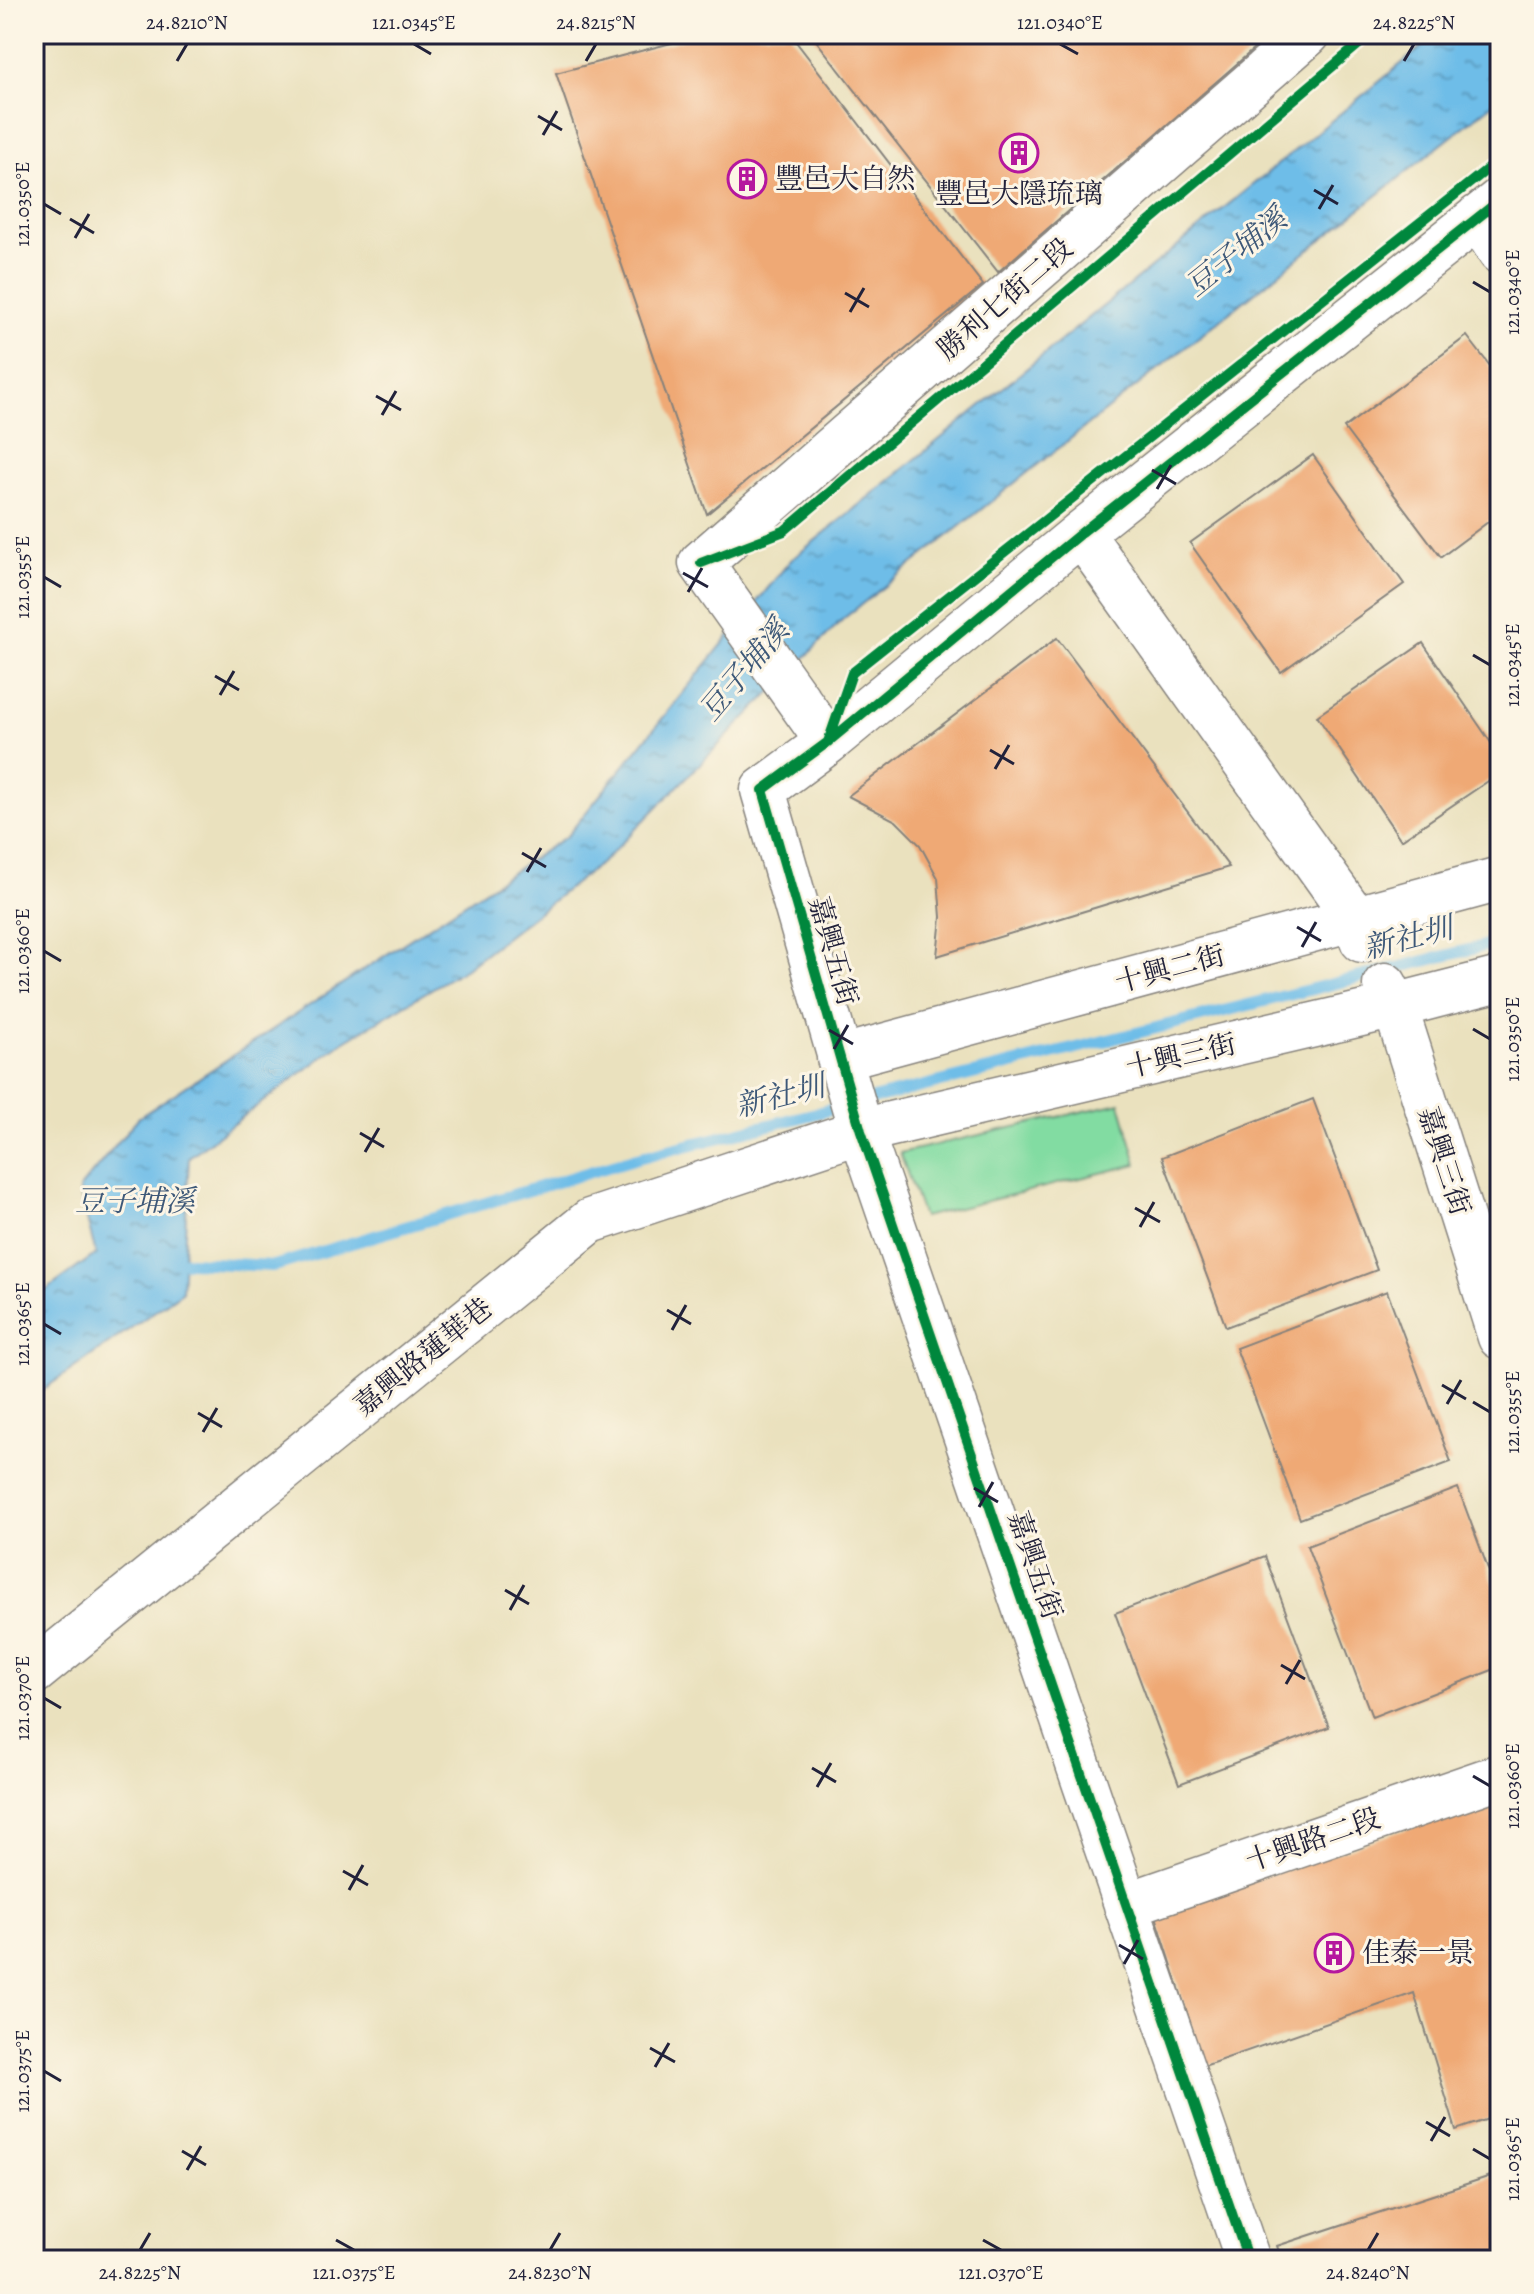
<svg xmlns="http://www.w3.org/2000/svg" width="1534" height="2294" font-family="Alegreya,'Noto Serif TC',serif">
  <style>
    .green { fill: #82dca2; stroke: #527f6e; stroke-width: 2 }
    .water { fill: url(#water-ripples); stroke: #487092; stroke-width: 2 }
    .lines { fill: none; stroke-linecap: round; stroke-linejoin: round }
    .stream { stroke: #6ebde8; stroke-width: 12 }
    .building { fill: #efa974 }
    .minor-casing { stroke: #86827c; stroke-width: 47 }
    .minor { stroke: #fff; stroke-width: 44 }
    .cycleway-casing { stroke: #fcf5e5; stroke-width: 15 }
    .cycleway { stroke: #00873e; stroke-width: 10 }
    .ticks { fill: none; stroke: #22223b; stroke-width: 3 }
    .labels { text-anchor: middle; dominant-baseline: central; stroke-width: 6; stroke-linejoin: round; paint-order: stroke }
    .poi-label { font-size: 28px; fill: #22223b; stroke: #fcf5e5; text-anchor: start }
    .street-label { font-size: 28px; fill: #22223b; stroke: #fcf5e5 }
    .water-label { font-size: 30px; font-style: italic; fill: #3d5878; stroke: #fcf5e5 }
    .neatline { fill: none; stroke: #22223b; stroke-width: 3 }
    .ticks-label { font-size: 20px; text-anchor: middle; fill: #22223b }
  </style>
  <defs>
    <pattern id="water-ripples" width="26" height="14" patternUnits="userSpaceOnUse" patternTransform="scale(2)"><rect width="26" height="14" fill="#6ebde8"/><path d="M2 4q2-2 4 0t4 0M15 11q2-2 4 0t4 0" fill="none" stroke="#5a99bd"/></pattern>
  </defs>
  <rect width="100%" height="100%" fill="#fcf5e5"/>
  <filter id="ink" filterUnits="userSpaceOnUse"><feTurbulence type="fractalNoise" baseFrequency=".0125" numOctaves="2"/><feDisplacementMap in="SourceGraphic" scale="16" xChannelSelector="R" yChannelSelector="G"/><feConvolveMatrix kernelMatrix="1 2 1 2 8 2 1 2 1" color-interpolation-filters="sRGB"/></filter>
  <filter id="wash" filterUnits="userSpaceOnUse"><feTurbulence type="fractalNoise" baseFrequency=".006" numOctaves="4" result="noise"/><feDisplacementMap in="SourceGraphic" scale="32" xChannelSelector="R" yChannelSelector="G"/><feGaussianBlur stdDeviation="1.8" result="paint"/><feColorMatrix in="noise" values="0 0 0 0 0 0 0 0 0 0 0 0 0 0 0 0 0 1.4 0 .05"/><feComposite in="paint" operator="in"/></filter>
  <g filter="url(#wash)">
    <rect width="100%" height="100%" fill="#eae1be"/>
    <path class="green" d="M 1120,1103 L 1137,1164 L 923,1217 L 900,1153 Z"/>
    <path class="water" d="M 1438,34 L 1500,34 L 1500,98 L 843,619 L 605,860 L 466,968 L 340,1044 L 189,1157 L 182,1292 L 34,1396 L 34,1299 L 96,1254 L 79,1189 L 138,1118 L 567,836 L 790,561 Z"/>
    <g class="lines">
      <path class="stream" d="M 169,1261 L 274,1266 L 637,1158 L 1500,942"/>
    </g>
    <g id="blocks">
      <path class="building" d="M 706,34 L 790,34 L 983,285 L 707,514 L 556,73 Z
        M 811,34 L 1271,34 L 998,272 Z
        M 1467,336 L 1500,379 L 1500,513 L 1441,557 L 1344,428 Z
        M 1313,455 L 1404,584 L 1281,672 L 1190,543 Z
        M 1057,638 L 1229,867 L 937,956 L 941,917 L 938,878 L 920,845 L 896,821 L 848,796 Z
        M 1423,643 L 1500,756 L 1500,773 L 1401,840 L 1317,716 Z
        M 1313,1099 L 1377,1270 L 1226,1327 L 1162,1157 Z
        M 1500,1104 L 1500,1127 L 1492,1107 Z
        M 1387,1291 L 1451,1462 L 1300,1519 L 1236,1348 Z
        M 1458,1488 L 1500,1601 L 1500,1667 L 1372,1717 L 1307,1546 Z
        M 1265,1556 L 1329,1727 L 1179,1784 L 1115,1613 Z
        M 1500,1798 L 1500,2115 L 1456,2130 L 1414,1993 L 1204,2066 L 1155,1913 Z
        M 1500,2173 L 1500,2260 L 1282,2260 L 1277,2246 Z"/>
    </g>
  </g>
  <g filter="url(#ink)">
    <use href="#blocks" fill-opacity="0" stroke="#86827c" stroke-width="2"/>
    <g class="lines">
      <defs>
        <path id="minor" d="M 1478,217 L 1500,252
          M 1081,533 L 1356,919 L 1362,940
          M 828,742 L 701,563 L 1308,34
          M 1385,985 L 1395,1006 L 1500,1337
          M 839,1058 L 1500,879
          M 34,1672 L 590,1221 L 861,1131 L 1395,1006 L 1500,979
          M 1126,1905 L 1500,1776
          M 1248,2260 L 861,1131 L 763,790 L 828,742 L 1081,533 L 1500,200"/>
      </defs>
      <use href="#minor" class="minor-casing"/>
      <use href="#minor" class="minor"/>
      <defs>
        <path id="cycleway" d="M 701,563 L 784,531 L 1371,34
          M 828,742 L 852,673 L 1500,159
          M 1248,2260 L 861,1131 L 763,790 L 828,742 L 1081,533 L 1500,200"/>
      </defs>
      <use href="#cycleway" class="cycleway-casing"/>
      <use href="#cycleway" class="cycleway"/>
    </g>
  </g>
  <path class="ticks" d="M 414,44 L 431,54M 1060,44 L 1078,54M 177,61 L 187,44M 586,61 L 596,44M 1404,61 L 1414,44M 538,116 L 562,130M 543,135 L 557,111M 1314,190 L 1338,204M 44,204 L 61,214M 1319,209 L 1333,185M 70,219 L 94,233M 75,238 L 89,214M 1473,282 L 1490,292M 845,293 L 869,307M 850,312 L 864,288M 376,396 L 401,410M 382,415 L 396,391M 1152,470 L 1176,484M 1157,489 L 1171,465M 683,573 L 708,587M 44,577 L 61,587M 688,592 L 702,568M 1473,655 L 1490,665M 215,676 L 239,690M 220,695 L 234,671M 990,750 L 1014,764M 995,769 L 1009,745M 522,853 L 546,867M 527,872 L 541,848M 1297,927 L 1321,941M 1302,947 L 1316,922M 44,951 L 61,961M 1473,1029 L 1490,1039M 829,1030 L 853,1044M 834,1049 L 848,1025M 360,1133 L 384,1147M 365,1152 L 379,1128M 1135,1208 L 1160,1222M 1140,1227 L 1154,1202M 667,1310 L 691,1324M 44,1324 L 61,1334M 672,1330 L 686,1305M 1442,1385 L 1466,1399M 1473,1402 L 1490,1412M 1447,1404 L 1461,1380M 198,1413 L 222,1427M 203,1432 L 217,1408M 974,1488 L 998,1502M 979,1507 L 993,1482M 505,1590 L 529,1604M 510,1610 L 524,1585M 1281,1665 L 1305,1679M 1286,1684 L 1300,1660M 44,1698 L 61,1708M 812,1768 L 836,1782M 1473,1776 L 1490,1786M 817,1787 L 831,1763M 343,1871 L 368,1885M 349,1890 L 363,1865M 1119,1945 L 1143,1959M 1124,1964 L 1138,1940M 650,2048 L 675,2062M 655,2067 L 669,2043M 44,2071 L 61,2081M 1426,2122 L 1450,2136M 1431,2141 L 1445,2117M 1473,2149 L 1490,2159M 182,2151 L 206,2165M 187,2170 L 201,2146M 336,2240 L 354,2250M 983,2240 L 1001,2250M 140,2250 L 150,2233M 550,2250 L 560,2233M 1368,2250 L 1378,2233"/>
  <defs>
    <symbol id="building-ring" viewBox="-11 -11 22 22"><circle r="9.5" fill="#fcf5e5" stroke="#b5179e" stroke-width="1.5"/><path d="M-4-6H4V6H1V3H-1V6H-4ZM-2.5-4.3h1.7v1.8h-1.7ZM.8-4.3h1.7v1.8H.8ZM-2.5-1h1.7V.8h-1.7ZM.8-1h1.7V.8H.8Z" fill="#b5179e"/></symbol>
  </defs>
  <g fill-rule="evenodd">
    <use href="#building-ring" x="997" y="131" width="44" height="44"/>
    <use href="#building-ring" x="725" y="157" width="44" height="44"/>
    <use href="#building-ring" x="1312" y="1931" width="44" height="44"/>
  </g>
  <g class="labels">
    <g class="poi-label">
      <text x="775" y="179">豐邑大自然</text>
      <text x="1019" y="194" text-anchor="middle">豐邑大隱琉璃</text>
      <text x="1362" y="1953">佳泰一景</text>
    </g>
    <g class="street-label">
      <text transform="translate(1005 299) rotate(-41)">勝利七街二段</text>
      <text transform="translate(833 951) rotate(74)">嘉興五街</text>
      <text transform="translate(1170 969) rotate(-15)">十興二街</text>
      <text transform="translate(1181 1056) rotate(-13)">十興三街</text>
      <text transform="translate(1444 1161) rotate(72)">嘉興三街</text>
      <text transform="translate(423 1357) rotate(-39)">嘉興路蓮華巷</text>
      <text transform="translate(1035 1565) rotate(71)">嘉興五街</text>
      <text transform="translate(1313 1840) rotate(-19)">十興路二段</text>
    </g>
    <g class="water-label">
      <text transform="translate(1236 252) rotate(-39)">豆子埔溪</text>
      <text transform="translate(744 670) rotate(-50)">豆子埔溪</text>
      <text transform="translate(1408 938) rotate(-14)">新社圳</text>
      <text transform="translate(780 1096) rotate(-14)">新社圳</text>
      <text x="135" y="1201">豆子埔溪</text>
    </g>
  </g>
  <rect width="1534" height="2294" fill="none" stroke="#fcf5e5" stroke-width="88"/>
  <rect x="44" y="44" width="1446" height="2206" class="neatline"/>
  <g class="ticks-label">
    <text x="187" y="29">24.8210°N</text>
    <text x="414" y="29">121.0345°E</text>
    <text x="596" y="29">24.8215°N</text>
    <text x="1060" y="29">121.0340°E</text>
    <text x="1414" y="29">24.8225°N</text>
    <text transform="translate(22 204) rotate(-90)" y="7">121.0350°E</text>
    <text transform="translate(1512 292) rotate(-90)" y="7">121.0340°E</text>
    <text transform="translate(22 577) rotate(-90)" y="7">121.0355°E</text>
    <text transform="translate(1512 665) rotate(-90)" y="7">121.0345°E</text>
    <text transform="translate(22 951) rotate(-90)" y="7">121.0360°E</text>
    <text transform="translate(1512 1039) rotate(-90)" y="7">121.0350°E</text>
    <text transform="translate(22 1324) rotate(-90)" y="7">121.0365°E</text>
    <text transform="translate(1512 1412) rotate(-90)" y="7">121.0355°E</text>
    <text transform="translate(22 1698) rotate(-90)" y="7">121.0370°E</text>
    <text transform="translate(1512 1786) rotate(-90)" y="7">121.0360°E</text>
    <text transform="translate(22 2071) rotate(-90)" y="7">121.0375°E</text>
    <text transform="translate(1512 2159) rotate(-90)" y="7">121.0365°E</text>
    <text x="140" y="2279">24.8225°N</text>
    <text x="354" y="2279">121.0375°E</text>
    <text x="550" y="2279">24.8230°N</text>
    <text x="1001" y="2279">121.0370°E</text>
    <text x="1368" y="2279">24.8240°N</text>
  </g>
</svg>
